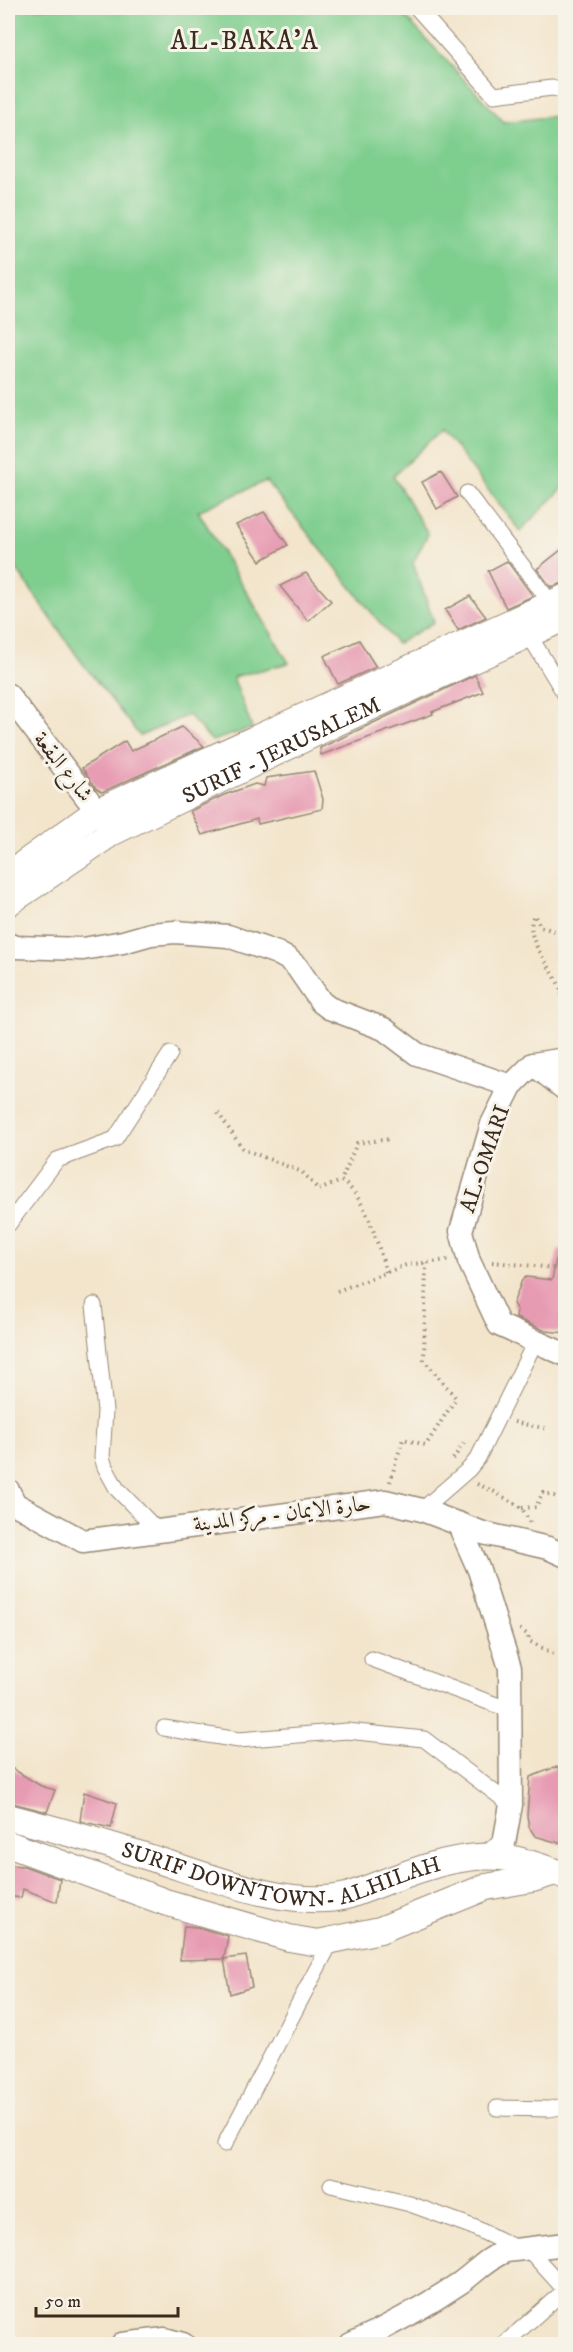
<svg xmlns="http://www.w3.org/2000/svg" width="573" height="2352" font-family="'IM FELL DW Pica',Amiri,serif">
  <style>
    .green { fill: #7ece8e; stroke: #5c7c56; stroke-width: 1.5 }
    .building { fill: #e79bb3 }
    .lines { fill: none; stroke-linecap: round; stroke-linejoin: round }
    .street-casing { stroke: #978875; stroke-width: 17 }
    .secondary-casing { stroke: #978875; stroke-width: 25 }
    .primary-casing { stroke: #978875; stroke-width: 28 }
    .path { stroke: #978875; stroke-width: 4; stroke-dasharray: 1.5 4.5; stroke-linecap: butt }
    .street { stroke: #fff; stroke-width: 15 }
    .secondary { stroke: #fff; stroke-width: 22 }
    .primary { stroke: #fff; stroke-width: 26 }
    .labels { text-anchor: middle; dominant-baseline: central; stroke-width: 6; stroke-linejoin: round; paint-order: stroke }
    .street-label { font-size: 22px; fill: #3b2a1e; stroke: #f7f3e8 }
    .quarter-label { font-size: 26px; letter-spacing: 1.5px; fill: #3b2a1e; stroke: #f7f3e8 }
  </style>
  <rect width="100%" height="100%" fill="#f7f3e8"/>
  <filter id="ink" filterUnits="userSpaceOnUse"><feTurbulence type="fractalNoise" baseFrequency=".0167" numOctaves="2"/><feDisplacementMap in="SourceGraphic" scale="12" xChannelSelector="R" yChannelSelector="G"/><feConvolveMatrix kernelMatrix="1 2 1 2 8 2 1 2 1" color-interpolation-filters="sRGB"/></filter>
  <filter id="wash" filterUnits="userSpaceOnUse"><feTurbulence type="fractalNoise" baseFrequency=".008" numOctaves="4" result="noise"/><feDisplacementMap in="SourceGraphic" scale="24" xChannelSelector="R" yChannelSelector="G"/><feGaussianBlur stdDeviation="1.35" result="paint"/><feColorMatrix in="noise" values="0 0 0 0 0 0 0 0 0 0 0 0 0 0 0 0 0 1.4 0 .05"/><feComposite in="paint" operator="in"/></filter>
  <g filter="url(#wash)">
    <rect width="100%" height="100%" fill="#f3e5cc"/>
    <path class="green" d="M 8,8 L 397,8 L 504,122 L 565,115 L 565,486 L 520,531 L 442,430 L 393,476 L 428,534 L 413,563 L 434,622 L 397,644 L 266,481 L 198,511 L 289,663 L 233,677 L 252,728 L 212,741 L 188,715 L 140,736 L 80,660 L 8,557 Z"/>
    <g id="blocks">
      <path class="building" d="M 441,472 L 457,497 L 437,509 L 422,482 Z
        M 264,512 L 288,545 L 260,561 L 236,525 Z
        M 566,546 L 566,582 L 551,587 L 537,569 Z
        M 507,561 L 533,596 L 506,608 L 488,571 Z
        M 306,573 L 331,601 L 308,621 L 280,586 Z
        M 470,596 L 486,617 L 458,630 L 445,610 Z
        M 359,640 L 376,667 L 338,684 L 324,656 Z
        M 475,675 L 483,692 L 432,712 L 433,714 L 321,755 L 320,748 Z
        M 182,727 L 204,746 L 102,792 L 96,788 L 82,768 L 125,741 L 131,751 Z
        M 314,771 L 323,799 L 322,809 L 258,824 L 257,819 L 202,835 L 190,811 L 224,795 L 255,784 L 264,786 L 266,778 Z
        M 558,1249 L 566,1250 L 566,1333 L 546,1331 L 516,1318 L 517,1310 L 513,1304 L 522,1280 L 526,1277 L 552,1280 Z
        M 8,1766 L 41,1786 L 55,1790 L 47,1812 L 8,1802 Z
        M 556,1767 L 566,1771 L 566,1845 L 535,1836 L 529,1827 L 527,1816 L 530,1777 Z
        M 84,1792 L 117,1803 L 111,1828 L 80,1821 Z
        M 8,1865 L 24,1866 L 60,1879 L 57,1902 L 23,1889 L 21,1898 L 8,1896 Z
        M 184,1926 L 197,1927 L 228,1936 L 224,1959 L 180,1960 Z
        M 246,1956 L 252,1987 L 230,1994 L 224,1959 Z"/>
    </g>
  </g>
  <g filter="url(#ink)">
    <use href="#blocks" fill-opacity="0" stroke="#978875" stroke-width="1.5"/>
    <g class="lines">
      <defs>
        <path id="street" d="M 417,8 L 494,95 L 552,88 L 566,91
          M 467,493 L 551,603
          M 529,635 L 566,696
          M 8,1225 L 57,1160 L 115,1139 L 170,1054
          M 94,1305 L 105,1411 L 102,1457 L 105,1467 L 117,1489 L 157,1530
          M 422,1510 L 469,1469 L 478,1458 L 536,1340
          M 372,1659 L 510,1710
          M 164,1728 L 239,1740 L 347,1731 L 424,1739 L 511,1805
          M 497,2108 L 549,2109 L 566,2106
          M 225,2144 L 331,1942
          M 331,2185 L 410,2204 L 473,2227 L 518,2249
          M 504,2344 L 565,2290 L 529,2250"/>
        <path id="secondary" d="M 8,695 L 107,824
          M 8,944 L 15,947 L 83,949 L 123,942 L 151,934 L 175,932 L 228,936 L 277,953 L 288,959 L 297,967 L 321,1002 L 329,1008 L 384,1029 L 417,1054 L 511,1086
          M 566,1059 L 533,1064 L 511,1086 L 492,1124 L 461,1231 L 469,1261 L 499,1325 L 566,1355
          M 533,1064 L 566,1090
          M 8,1490 L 15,1504 L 83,1541 L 385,1501 L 422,1510 L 483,1533 L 548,1548 L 566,1556
          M 458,1523 L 479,1570 L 510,1668 L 511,1805 L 504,1843 L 492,1853 L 481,1857
          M 122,2344 L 165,2339 L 183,2344
          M 351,2344 C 388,2327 426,2306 460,2283 C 476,2272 487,2258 506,2251 L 566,2244"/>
        <g id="primary">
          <path d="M 8,875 L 97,811 L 566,597"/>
          <path id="s1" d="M 8,903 L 113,832 L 334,724 L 566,617"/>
          <path id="s2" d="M 8,1817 C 55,1829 102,1842 148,1857 C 207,1875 286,1910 347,1896 C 396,1879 456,1849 508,1858 C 527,1861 547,1869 566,1876"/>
          <path d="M 8,1844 L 165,1902 L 289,1938 L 318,1943 L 380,1930 L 486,1887 L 532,1879 L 555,1872"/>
        </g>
      </defs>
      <use href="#street" class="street-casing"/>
      <use href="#secondary" class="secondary-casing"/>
      <use href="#primary" class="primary-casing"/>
      <path class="path" d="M 566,934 L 541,927 L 534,915 C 523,938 549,963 558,983 C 563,995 565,1007 566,1020
        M 218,1113 L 243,1149 L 302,1172 L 319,1190 L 341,1181
        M 492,1262 L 566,1269
        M 386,1272 C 378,1245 366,1195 341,1181 L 357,1143 L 390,1139
        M 565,1288 L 566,1287
        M 337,1291 L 406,1265 L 448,1260
        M 514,1422 L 548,1429
        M 453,1459 L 466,1440
        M 390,1482 L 403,1439 L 426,1445 L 456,1398 L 424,1360 L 426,1263
        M 477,1484 L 493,1491 L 522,1508 L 530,1523
        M 522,1508 L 536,1507 L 543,1492 L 557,1497
        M 520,1629 L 528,1635 L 529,1641 L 554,1654"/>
      <use href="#street" class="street"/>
      <use href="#secondary" class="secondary"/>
      <use href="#primary" class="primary"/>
    </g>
  </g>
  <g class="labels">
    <g class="street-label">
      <text stroke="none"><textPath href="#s1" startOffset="314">SURIF - JERUSALEM</textPath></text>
      <text transform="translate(63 767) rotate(52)">شارع البقعة</text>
      <text transform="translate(485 1159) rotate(-71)">AL-OMARI</text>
      <text transform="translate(282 1514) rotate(-7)">حارة الايمان - مركز المدينة</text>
      <text stroke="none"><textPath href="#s2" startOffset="284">SURIF DOWNTOWN- ALHILAH</textPath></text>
    </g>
    <g class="quarter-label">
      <text x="245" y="41">AL-BAKA'A</text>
    </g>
  </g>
  <rect width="573" height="2352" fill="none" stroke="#f7f3e8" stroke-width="30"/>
  <path d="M36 2307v9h142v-9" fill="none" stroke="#3b2a1e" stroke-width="3"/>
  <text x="45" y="2307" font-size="18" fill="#3b2a1e" stroke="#f7f3e8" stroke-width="4.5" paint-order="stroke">50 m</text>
</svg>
